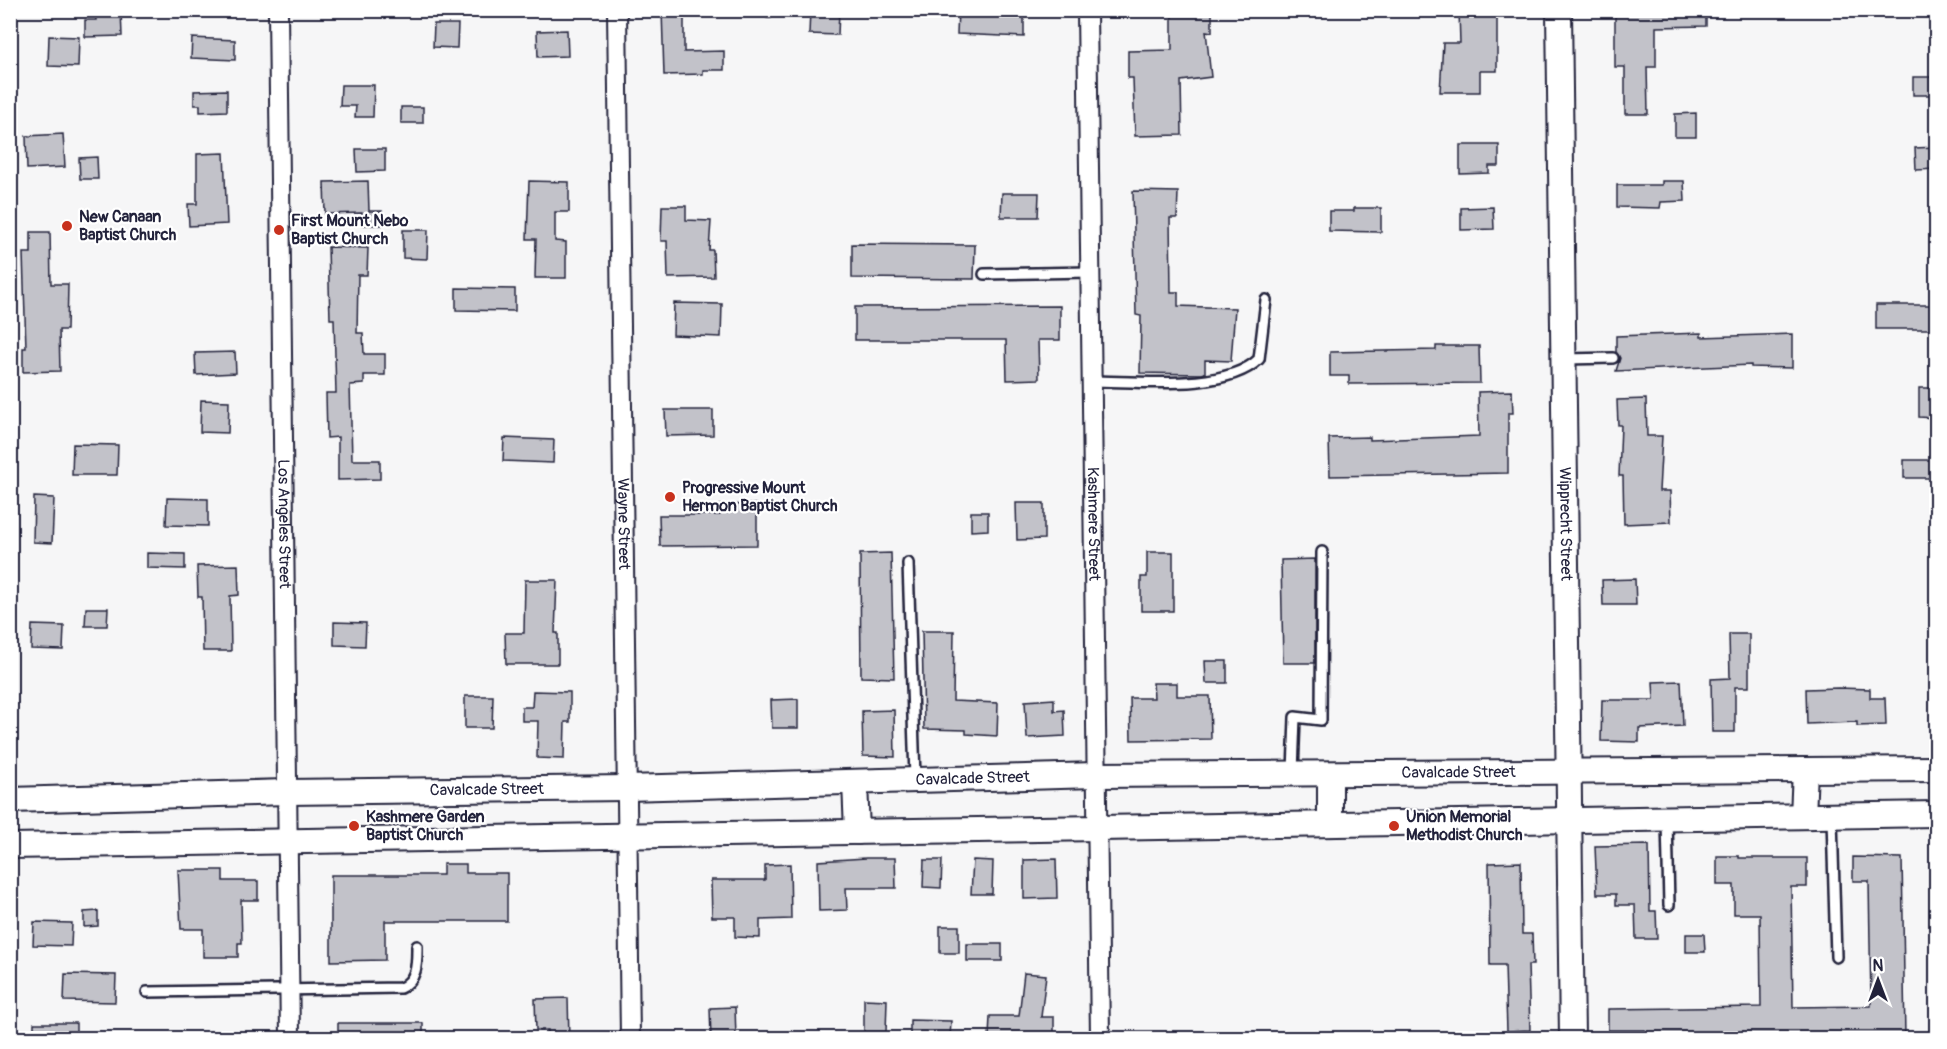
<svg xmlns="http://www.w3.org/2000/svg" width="1947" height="1049" font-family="Pangolin,sans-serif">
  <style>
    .building { fill: #c2c2c9; stroke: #22223b; stroke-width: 1.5 }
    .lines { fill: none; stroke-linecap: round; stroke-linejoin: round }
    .lane-casing { stroke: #22223b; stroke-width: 14 }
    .street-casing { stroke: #22223b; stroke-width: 22 }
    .secondary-casing { stroke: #22223b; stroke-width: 28 }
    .lane { stroke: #fff; stroke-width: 9 }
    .street { stroke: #fff; stroke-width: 18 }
    .secondary { stroke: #fff; stroke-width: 24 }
    .poi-dot { fill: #c8321e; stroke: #fff; stroke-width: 2 }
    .labels { text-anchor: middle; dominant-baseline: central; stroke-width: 4.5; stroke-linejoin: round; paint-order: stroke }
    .poi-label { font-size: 16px; font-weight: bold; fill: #22223b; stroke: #fff; text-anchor: start }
    .street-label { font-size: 16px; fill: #22223b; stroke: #fff }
  </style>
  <rect width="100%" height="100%" fill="#f6f6f7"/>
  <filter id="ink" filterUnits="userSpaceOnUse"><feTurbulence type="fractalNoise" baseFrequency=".0167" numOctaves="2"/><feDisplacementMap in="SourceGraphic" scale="12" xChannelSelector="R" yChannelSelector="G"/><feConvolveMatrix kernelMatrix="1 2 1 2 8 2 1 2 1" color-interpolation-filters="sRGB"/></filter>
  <g filter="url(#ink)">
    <path class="building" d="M 95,10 L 121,10 L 122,36 L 85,37 L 85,20 L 96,20 Z
      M 662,10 L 684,10 L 684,52 L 724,51 L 724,70 L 703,70 L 703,74 L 664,75 Z
      M 810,10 L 839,10 L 838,35 L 809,34 Z
      M 958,10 L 1024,11 L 1024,37 L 957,34 Z
      M 1172,10 L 1212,10 L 1212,32 L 1206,31 L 1211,77 L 1181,81 L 1182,135 L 1135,136 L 1133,78 L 1128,78 L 1128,51 L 1172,50 Z
      M 1459,10 L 1497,10 L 1497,71 L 1480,71 L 1480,92 L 1440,92 L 1443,43 L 1460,43 Z
      M 1615,10 L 1706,10 L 1706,26 L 1656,27 L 1656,67 L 1647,67 L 1648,114 L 1625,114 L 1625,67 L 1615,67 Z
      M 434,24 L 458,24 L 457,48 L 433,47 Z
      M 567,30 L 568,56 L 538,57 L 537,31 Z
      M 49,36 L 79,37 L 78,67 L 48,66 Z
      M 192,38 L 235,40 L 235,60 L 191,58 Z
      M 1913,77 L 1935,77 L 1935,95 L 1913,95 Z
      M 341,85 L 374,85 L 373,117 L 355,117 L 356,106 L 340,106 Z
      M 227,90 L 227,111 L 200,112 L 200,105 L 194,105 L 194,91 Z
      M 401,107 L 423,107 L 423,123 L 401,123 Z
      M 1696,113 L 1696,137 L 1675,137 L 1675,114 Z
      M 63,134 L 65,167 L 27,169 L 26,136 Z
      M 1460,145 L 1499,145 L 1499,166 L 1489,166 L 1489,173 L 1460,174 Z
      M 1936,147 L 1936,169 L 1916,170 L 1915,148 Z
      M 356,149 L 385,149 L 385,171 L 357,172 Z
      M 224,153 L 227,224 L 189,226 L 188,204 L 197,204 L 197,154 Z
      M 97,157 L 98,179 L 80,179 L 79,158 Z
      M 368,181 L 369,211 L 382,211 L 382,225 L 362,225 L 362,213 L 325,214 L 324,182 Z
      M 529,181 L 569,182 L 569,212 L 555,212 L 555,241 L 566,242 L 566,278 L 535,278 L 536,239 L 527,239 Z
      M 1662,181 L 1684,181 L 1685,201 L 1661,202 L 1660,208 L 1617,207 L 1617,185 L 1662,185 Z
      M 1133,191 L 1178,192 L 1177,218 L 1170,218 L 1171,292 L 1178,292 L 1178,306 L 1235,308 L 1231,361 L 1205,360 L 1205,373 L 1202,374 L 1140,373 L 1141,316 L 1136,315 Z
      M 1002,193 L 1039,193 L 1038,217 L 1001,217 Z
      M 662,206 L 686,206 L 686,220 L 711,221 L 709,250 L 713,250 L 714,277 L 668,278 L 667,241 L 661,241 Z
      M 1493,207 L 1494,229 L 1461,230 L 1461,208 Z
      M 1354,208 L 1381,208 L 1381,232 L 1329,231 L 1329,211 L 1354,211 Z
      M 403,230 L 428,230 L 427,259 L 403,258 Z
      M 31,232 L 50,232 L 51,284 L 68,284 L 67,330 L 59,330 L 60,371 L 23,372 L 23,348 L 26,348 L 23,253 L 31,253 Z
      M 852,244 L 975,245 L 974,279 L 852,278 Z
      M 328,247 L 368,248 L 367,275 L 358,275 L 357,333 L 363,333 L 364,354 L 385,354 L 385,375 L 364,375 L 364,384 L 350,385 L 352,460 L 380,460 L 380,479 L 338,480 L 338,437 L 327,438 L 326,393 L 336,393 L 334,319 L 330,319 Z
      M 456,288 L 515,289 L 515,311 L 456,310 Z
      M 674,303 L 722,304 L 721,337 L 673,335 Z
      M 1876,305 L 1936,305 L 1936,329 L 1876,329 Z
      M 1060,306 L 1060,340 L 1038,340 L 1039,379 L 1007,380 L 1006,340 L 855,340 L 855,307 Z
      M 1701,333 L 1701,337 L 1792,334 L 1792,368 L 1751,367 L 1751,365 L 1616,371 L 1620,358 L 1616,352 L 1616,336 Z
      M 1436,346 L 1479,346 L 1480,383 L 1349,384 L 1349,376 L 1330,376 L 1330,352 L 1436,350 Z
      M 235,352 L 236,373 L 196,375 L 195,353 Z
      M 1919,388 L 1935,388 L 1935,418 L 1919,417 Z
      M 1512,391 L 1513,413 L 1508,413 L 1508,473 L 1330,476 L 1329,438 L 1370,437 L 1370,440 L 1479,436 L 1478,392 Z
      M 1646,399 L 1647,436 L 1662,436 L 1659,491 L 1670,491 L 1671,522 L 1624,524 L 1623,476 L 1619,476 L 1621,425 L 1618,425 L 1617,400 Z
      M 201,400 L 229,401 L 228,433 L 200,432 Z
      M 665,410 L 713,410 L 713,435 L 666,436 Z
      M 504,438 L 554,440 L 553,463 L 503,461 Z
      M 73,444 L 118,445 L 117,475 L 72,475 Z
      M 1904,460 L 1936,460 L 1936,478 L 1904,478 Z
      M 34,497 L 54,498 L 52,543 L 33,542 Z
      M 167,498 L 208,499 L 208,526 L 166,525 Z
      M 1016,503 L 1044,503 L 1044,539 L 1017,540 Z
      M 757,504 L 757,545 L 660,546 L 659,515 L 720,515 L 720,505 Z
      M 971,512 L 988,512 L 988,530 L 971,531 Z
      M 1147,552 L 1173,552 L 1173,611 L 1141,611 L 1141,577 L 1147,577 Z
      M 147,553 L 185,554 L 185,569 L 147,568 Z
      M 891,553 L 894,678 L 861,677 L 860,554 Z
      M 1315,559 L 1315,663 L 1283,663 L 1281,560 Z
      M 238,565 L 239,595 L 230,596 L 231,651 L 203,651 L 202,597 L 198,597 L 197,566 Z
      M 1635,579 L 1636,605 L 1603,605 L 1602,580 Z
      M 525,580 L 557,580 L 555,633 L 558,633 L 558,664 L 506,664 L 505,633 L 524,633 Z
      M 86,608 L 108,608 L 107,626 L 85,626 Z
      M 334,622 L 366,623 L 365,646 L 334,645 Z
      M 32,625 L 64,626 L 63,650 L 31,649 Z
      M 922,631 L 954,631 L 953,701 L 998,703 L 997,736 L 966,734 L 966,730 L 924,729 Z
      M 1729,634 L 1749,634 L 1749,687 L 1735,687 L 1735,732 L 1712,732 L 1711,679 L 1730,678 Z
      M 1205,661 L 1227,661 L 1227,683 L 1206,683 Z
      M 1681,681 L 1683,726 L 1639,728 L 1639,742 L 1601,741 L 1602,700 L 1654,700 L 1653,682 Z
      M 1153,683 L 1177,683 L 1177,696 L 1210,696 L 1211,739 L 1131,740 L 1130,698 L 1154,698 Z
      M 1838,688 L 1870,689 L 1870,698 L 1885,698 L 1886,725 L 1857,726 L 1857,722 L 1807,724 L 1806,689 Z
      M 533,691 L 570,692 L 570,722 L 565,722 L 564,759 L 537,758 L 538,721 L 522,721 L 522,707 L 532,707 Z
      M 465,696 L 493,696 L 492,728 L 465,728 Z
      M 798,699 L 798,728 L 772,728 L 771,700 Z
      M 1054,699 L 1054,711 L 1064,710 L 1065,736 L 1027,738 L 1025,701 Z
      M 894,710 L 895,757 L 863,756 L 862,711 Z
      M 1649,845 L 1650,911 L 1656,911 L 1657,939 L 1636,939 L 1635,905 L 1616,905 L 1616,894 L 1597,894 L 1595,846 Z
      M 1717,856 L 1739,856 L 1739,858 L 1807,858 L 1807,887 L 1791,887 L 1793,1007 L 1871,1006 L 1869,881 L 1853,881 L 1853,857 L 1902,858 L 1905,1038 L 1753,1036 L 1753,1038 L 1645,1038 L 1645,1030 L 1608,1030 L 1608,1009 L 1761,1007 L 1760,914 L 1734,914 L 1734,885 L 1717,885 Z
      M 866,858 L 895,858 L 896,888 L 846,888 L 847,910 L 819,911 L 818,861 Z
      M 1056,859 L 1057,898 L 1024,899 L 1024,860 Z
      M 924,860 L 942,860 L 941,888 L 923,887 Z
      M 973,860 L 993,861 L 992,894 L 971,894 Z
      M 1521,862 L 1522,934 L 1532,934 L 1533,965 L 1528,965 L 1530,1030 L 1507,1031 L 1505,965 L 1490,965 L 1489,863 Z
      M 443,864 L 466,864 L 466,873 L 507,873 L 507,921 L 385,921 L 385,960 L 331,961 L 331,875 L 443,875 Z
      M 790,864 L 791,919 L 760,920 L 760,938 L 735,937 L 735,917 L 712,917 L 711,880 L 765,880 L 765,865 Z
      M 178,870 L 223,870 L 223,881 L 258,881 L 258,900 L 241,900 L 242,943 L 238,943 L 238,957 L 203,957 L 203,929 L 181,929 Z
      M 98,911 L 98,926 L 84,927 L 84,912 Z
      M 34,922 L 72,923 L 71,946 L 33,945 Z
      M 940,926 L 959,926 L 959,953 L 940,953 Z
      M 1686,934 L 1704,934 L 1705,952 L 1686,952 Z
      M 967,944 L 1002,944 L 1002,961 L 967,961 Z
      M 1024,973 L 1046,975 L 1041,1017 L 1054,1017 L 1054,1038 L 989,1038 L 990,1016 L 1019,1016 Z
      M 65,974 L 116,975 L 115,1002 L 64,1001 Z
      M 568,998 L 569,1038 L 548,1038 L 548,1030 L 536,1030 L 535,999 Z
      M 864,999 L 887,1000 L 886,1032 L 864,1032 Z
      M 735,1007 L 736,1038 L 711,1038 L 710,1008 Z
      M 910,1020 L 951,1021 L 950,1038 L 910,1038 Z
      M 34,1023 L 76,1023 L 76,1038 L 34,1038 Z
      M 338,1023 L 423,1023 L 423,1038 L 338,1038 Z"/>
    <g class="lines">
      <defs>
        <path id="lane" d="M 764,10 L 769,12
          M 984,274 L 1090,272
          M 1565,359 L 1613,358
          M 1091,381 C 1137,381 1225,392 1259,359 L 1266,300
          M 908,563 L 915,778
          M 1293,772 L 1295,717 L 1321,720 L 1322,552
          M 1832,818 L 1836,957
          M 1667,820 L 1669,905
          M 147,992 L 400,988 C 418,980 417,963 417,946"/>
        <g id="street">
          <path id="s1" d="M 278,10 L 290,1038"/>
          <path id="s2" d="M 617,10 L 630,1038"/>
          <path id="s3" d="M 1087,10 L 1100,1038"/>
        </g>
        <g id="secondary">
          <path id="s4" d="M 1559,10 L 1572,1038"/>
          <path d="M 1330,774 L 1330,824"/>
          <path d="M 855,782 L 857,832"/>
          <path id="s5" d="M 10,800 L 286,792 L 626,788 L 1095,775 L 1936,769"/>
          <path d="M 1803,816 L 1805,770"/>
          <path d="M 10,846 L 1936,814"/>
        </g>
      </defs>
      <use href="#lane" class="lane-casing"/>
      <use href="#street" class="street-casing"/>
      <use href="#secondary" class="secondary-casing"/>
      <use href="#lane" class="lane"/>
      <use href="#street" class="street"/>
      <use href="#secondary" class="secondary"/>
    </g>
  </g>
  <g class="poi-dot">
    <circle cx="67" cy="226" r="6"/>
    <circle cx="279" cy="230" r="6"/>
    <circle cx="670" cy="497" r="6"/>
    <circle cx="354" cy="826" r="6"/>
    <circle cx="1394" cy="826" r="6"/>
  </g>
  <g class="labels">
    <g class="poi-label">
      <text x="79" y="217">New Canaan<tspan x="79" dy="18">Baptist Church</tspan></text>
      <text x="291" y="221">First Mount Nebo<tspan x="291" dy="18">Baptist Church</tspan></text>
      <text x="682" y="488">Progressive Mount<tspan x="682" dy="18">Hermon Baptist Church</tspan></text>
      <text x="366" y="817">Kashmere Garden<tspan x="366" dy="18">Baptist Church</tspan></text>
      <text x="1406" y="817">Union Memorial<tspan x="1406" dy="18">Methodist Church</tspan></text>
    </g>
    <g class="street-label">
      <text stroke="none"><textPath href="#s1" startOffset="514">Los Angeles Street</textPath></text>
      <text stroke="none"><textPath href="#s2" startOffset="514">Wayne Street</textPath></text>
      <text stroke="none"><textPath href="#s3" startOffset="514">Kashmere Street</textPath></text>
      <text stroke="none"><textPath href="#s4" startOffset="514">Wipprecht Street</textPath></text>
      <text stroke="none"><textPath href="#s5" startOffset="1449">Cavalcade Street</textPath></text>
      <text stroke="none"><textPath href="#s5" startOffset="963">Cavalcade Street</textPath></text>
      <text stroke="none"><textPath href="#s5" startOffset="477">Cavalcade Street</textPath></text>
    </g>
  </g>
  <rect width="1947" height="1049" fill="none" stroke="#fff" stroke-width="36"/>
  <rect x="18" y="18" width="1911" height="1013" fill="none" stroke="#22223b" stroke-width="2" filter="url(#ink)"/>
  <g transform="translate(1878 980)" stroke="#ffffff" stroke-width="4.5" paint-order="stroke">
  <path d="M0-4.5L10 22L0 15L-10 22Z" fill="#22223b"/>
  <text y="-9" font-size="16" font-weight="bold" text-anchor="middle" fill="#22223b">N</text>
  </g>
</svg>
